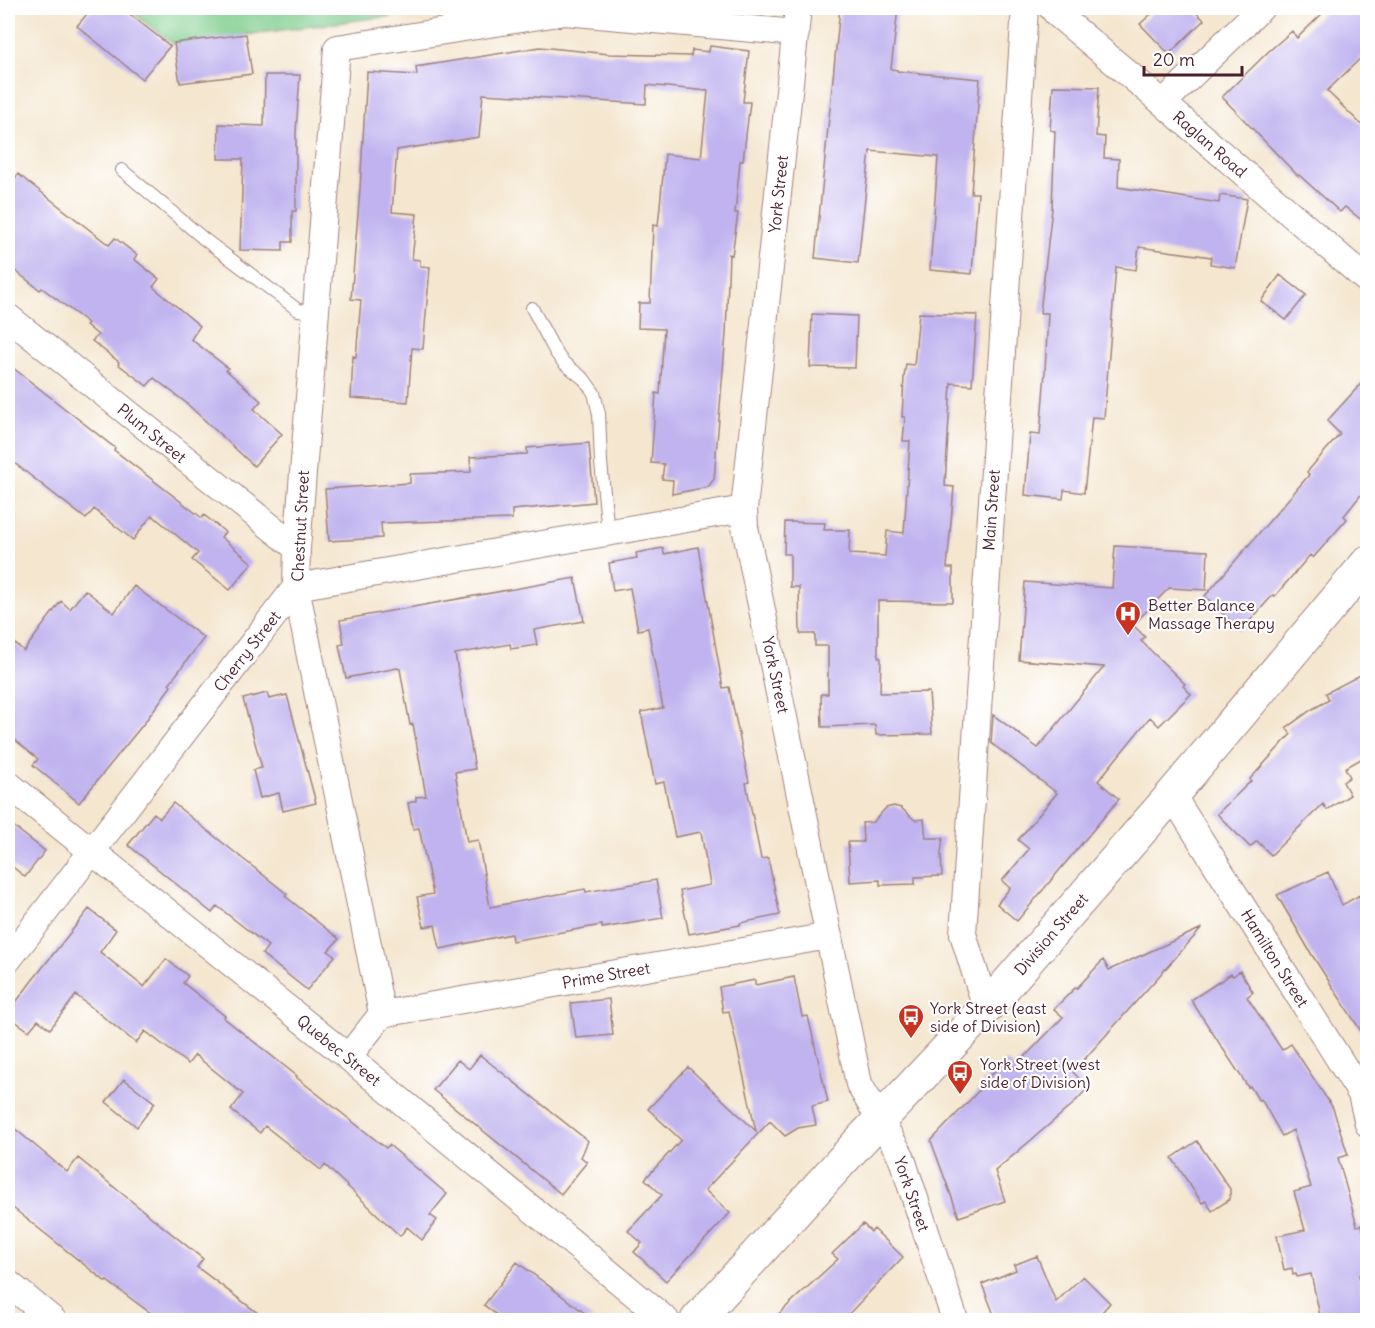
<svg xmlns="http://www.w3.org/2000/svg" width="1375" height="1328" font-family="Delius,sans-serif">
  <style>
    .green { fill: #7fcd8d; stroke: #64765c; stroke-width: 1.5 }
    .building { fill: #c0b3ef }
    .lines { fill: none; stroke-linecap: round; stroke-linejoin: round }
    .service-casing { stroke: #9f827d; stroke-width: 14 }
    .minor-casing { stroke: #9f827d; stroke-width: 28 }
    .secondary-casing { stroke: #9f827d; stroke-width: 35 }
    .service { stroke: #fff; stroke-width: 12 }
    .minor { stroke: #fff; stroke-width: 26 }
    .secondary { stroke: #fff; stroke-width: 33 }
    .labels { text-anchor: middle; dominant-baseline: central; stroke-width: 4.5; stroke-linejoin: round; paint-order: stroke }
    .street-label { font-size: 16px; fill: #4a1f2b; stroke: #fff }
    .poi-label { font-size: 16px; fill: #4a1f2b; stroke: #fff; text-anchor: start }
  </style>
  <rect width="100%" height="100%" fill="#fff"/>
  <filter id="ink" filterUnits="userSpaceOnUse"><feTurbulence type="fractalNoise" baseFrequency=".0167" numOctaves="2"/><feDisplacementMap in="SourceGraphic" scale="12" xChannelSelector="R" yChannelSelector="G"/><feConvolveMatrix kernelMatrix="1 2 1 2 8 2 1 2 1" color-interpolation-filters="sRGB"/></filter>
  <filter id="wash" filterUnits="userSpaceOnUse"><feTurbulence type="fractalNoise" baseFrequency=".008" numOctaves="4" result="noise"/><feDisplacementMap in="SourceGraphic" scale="24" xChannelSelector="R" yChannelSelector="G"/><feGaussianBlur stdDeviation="1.35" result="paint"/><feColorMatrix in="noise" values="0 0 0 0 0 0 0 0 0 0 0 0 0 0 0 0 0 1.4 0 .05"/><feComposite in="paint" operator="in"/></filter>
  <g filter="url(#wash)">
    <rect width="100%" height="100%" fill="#f4e6cf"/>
    <path class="green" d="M 127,8 L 451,8 L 174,44 Z"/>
    <g id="blocks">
      <path class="building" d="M 92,8 L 122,8 L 170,46 L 142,79 L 77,26 Z
        M 840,8 L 898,8 L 891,69 L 897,70 L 897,71 L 980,79 L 971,193 L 978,193 L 972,274 L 930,270 L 938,157 L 870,151 L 858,263 L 815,258 Z
        M 1158,8 L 1191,8 L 1204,20 L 1169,54 L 1140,24 Z
        M 1328,8 L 1356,8 L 1368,19 L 1368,51 L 1327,91 L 1368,131 L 1368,225 L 1345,207 L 1340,212 L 1299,175 L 1298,176 L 1222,97 L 1269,51 L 1292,31 L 1297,38 Z
        M 246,34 L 252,74 L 180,83 L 174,43 Z
        M 710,46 L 749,51 L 743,102 L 750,102 L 743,161 L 740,161 L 735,213 L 738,213 L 732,255 L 729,254 L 726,334 L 714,479 L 708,487 L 672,494 L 673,480 L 662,479 L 664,464 L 651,463 L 656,393 L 660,394 L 664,329 L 638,328 L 639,303 L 650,303 L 653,225 L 658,226 L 665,154 L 701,158 L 708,91 L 647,85 L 646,104 L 483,94 L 479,137 L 397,150 L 392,212 L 417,214 L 412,259 L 420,260 L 420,266 L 430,267 L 423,349 L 412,348 L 408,402 L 351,398 L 353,356 L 356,357 L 361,300 L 351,299 L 360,189 L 367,72 L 417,75 L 416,67 L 540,47 L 609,54 L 691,56 L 692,50 L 709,52 Z
        M 265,75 L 300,75 L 296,132 L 296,211 L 292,211 L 292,242 L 283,242 L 283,251 L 240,250 L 243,159 L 218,159 L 219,124 L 264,126 Z
        M 1053,86 L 1099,87 L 1096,136 L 1105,137 L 1104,158 L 1119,159 L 1118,187 L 1219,203 L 1220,195 L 1247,199 L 1235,268 L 1210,264 L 1211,257 L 1139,247 L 1136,270 L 1116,267 L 1104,418 L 1092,417 L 1084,493 L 1064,490 L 1063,499 L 1025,495 L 1030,434 L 1040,435 L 1045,372 L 1048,313 L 1040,313 L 1052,208 L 1055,131 L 1050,130 Z
        M 18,174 L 109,245 L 115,238 L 137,255 L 134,259 L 159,279 L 153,287 L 200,326 L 191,339 L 228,368 L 226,370 L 261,401 L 254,409 L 282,434 L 254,466 L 185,402 L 154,378 L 147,386 L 118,364 L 119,362 L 92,341 L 98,335 L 86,325 L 88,323 L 42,288 L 40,290 L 8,265 L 8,189 Z
        M 1280,275 L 1306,295 L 1286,320 L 1261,301 Z
        M 919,313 L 977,315 L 972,385 L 951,383 L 945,486 L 954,487 L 947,568 L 953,568 L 953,602 L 878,601 L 878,657 L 881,658 L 880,693 L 929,692 L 932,734 L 876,735 L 875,725 L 822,727 L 821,694 L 828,694 L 828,646 L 815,646 L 815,634 L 800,634 L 799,587 L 790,587 L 790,554 L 784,554 L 785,522 L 825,523 L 824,530 L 850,530 L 849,554 L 885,556 L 887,531 L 904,533 L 910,441 L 903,441 L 905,417 L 902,417 L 904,377 L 906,364 L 914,365 Z
        M 812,314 L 857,316 L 855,368 L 810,367 Z
        M 8,364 L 115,448 L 114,450 L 202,518 L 204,515 L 225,532 L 221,537 L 252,563 L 230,590 L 192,560 L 198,553 L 152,515 L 133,540 L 94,509 L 86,519 L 8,458 Z
        M 1368,376 L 1368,486 L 1344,516 L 1347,519 L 1313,558 L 1310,555 L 1275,596 L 1273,595 L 1241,631 L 1205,596 L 1309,475 L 1307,472 L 1340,434 L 1327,421 Z
        M 589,443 L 594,502 L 512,510 L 512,519 L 381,523 L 382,538 L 329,541 L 325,489 L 410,483 L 410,474 L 471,472 L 470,457 L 527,454 L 527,448 Z
        M 1115,546 L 1208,551 L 1206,590 L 1169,588 L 1133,625 L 1145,637 L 1141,641 L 1185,684 L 1183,686 L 1191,694 L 1159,726 L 1150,717 L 1098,781 L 1119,799 L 1017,921 L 997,904 L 1010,888 L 1002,881 L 1029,849 L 1018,840 L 1057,793 L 991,743 L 993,715 L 1038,748 L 1104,667 L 1019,660 L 1025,582 L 1112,588 Z
        M 698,547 L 723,688 L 729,687 L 749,782 L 746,783 L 761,859 L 768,858 L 780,915 L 740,923 L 740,925 L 689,934 L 680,891 L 710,885 L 701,832 L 675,837 L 664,782 L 655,784 L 641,712 L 663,708 L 648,628 L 638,630 L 630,588 L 613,591 L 609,563 L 637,558 L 636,553 L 663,548 L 664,554 Z
        M 575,578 L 584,621 L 534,630 L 537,645 L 511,649 L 510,644 L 455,654 L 475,769 L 455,772 L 467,842 L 478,840 L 490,907 L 585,889 L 586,892 L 656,880 L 663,918 L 602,928 L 602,925 L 512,941 L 511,934 L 440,949 L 435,925 L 424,927 L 417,897 L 433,894 L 419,828 L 413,829 L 408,803 L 416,801 L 416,797 L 426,796 L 413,724 L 410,725 L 400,669 L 397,668 L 346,678 L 339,645 L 344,644 L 340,620 Z
        M 134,586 L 204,638 L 169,684 L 171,686 L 145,722 L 79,803 L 33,765 L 38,759 L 8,734 L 8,638 L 24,651 L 61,601 L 70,609 L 85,590 L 114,613 Z
        M 1368,671 L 1368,755 L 1345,768 L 1350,777 L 1343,782 L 1350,795 L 1327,810 L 1323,804 L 1271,855 L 1257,841 L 1250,847 L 1217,814 L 1251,781 L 1250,779 L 1291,734 L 1286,728 L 1311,710 L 1329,700 L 1326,693 Z
        M 267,693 L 269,699 L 287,695 L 316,803 L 283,811 L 279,793 L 260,798 L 253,770 L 262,768 L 243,699 Z
        M 173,803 L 287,894 L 285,896 L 339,939 L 328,951 L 335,956 L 307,990 L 262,954 L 268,946 L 217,906 L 212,913 L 128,845 L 154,813 L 160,818 Z
        M 894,806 L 901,808 L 915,820 L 924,819 L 926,838 L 943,838 L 941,853 L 942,876 L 915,877 L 915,884 L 880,885 L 880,880 L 850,882 L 848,842 L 863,842 L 862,823 L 873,822 L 886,808 Z
        M 8,822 L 45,851 L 25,877 L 8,863 Z
        M 1328,872 L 1342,905 L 1360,895 L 1368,909 L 1368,1042 L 1312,955 L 1277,895 Z
        M 89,909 L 116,930 L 100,952 L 144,987 L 166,959 L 188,976 L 183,983 L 225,1016 L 224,1018 L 297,1076 L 296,1077 L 386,1148 L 389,1145 L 447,1194 L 430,1215 L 437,1220 L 422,1240 L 407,1227 L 400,1236 L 325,1165 L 321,1170 L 265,1126 L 260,1133 L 231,1110 L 243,1094 L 195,1055 L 188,1064 L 145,1031 L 136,1043 L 76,995 L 50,1029 L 38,1020 L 29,1031 L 8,1016 L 8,1013 L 31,982 Z
        M 1202,928 L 1073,1072 L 1088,1088 L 1072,1105 L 995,1171 L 1005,1201 L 959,1217 L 931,1141 L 984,1085 L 982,1082 L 1007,1061 L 1014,1068 L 1063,1017 L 1054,1009 L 1076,987 L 1077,988 L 1103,960 L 1109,970 Z
        M 1240,971 L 1253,992 L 1247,997 L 1282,1050 L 1291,1044 L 1333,1108 L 1348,1155 L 1338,1158 L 1357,1226 L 1362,1225 L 1368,1250 L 1368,1273 L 1359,1275 L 1368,1320 L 1321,1320 L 1311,1274 L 1297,1277 L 1296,1274 L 1293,1275 L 1292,1268 L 1284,1270 L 1277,1236 L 1305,1230 L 1294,1192 L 1311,1187 L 1293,1130 L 1282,1136 L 1261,1099 L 1259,1101 L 1250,1086 L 1248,1087 L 1191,1000 L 1231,974 L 1233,976 Z
        M 794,977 L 802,1017 L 808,1016 L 828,1102 L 812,1106 L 816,1125 L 798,1128 L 785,1136 L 770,1121 L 705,1190 L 730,1213 L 666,1281 L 634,1252 L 642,1243 L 628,1231 L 662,1195 L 645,1179 L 681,1140 L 648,1109 L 688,1067 L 756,1131 L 729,1011 L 723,1012 L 719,987 L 755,980 L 755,985 Z
        M 609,999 L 613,1035 L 576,1038 L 571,1003 Z
        M 480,1055 L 588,1141 L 581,1157 L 587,1162 L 561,1194 L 433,1090 L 458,1060 L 469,1069 Z
        M 124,1079 L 155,1103 L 137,1127 L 106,1102 Z
        M 8,1123 L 67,1172 L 78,1158 L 203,1259 L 197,1267 L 267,1320 L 160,1320 L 107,1281 L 106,1282 L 8,1204 Z
        M 1197,1141 L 1230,1189 L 1230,1199 L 1212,1211 L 1206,1201 L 1202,1203 L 1172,1158 Z
        M 863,1224 L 871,1232 L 874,1229 L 903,1257 L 843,1320 L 772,1320 L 838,1259 L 832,1254 Z
        M 1037,1256 L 1056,1302 L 1083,1276 L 1110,1303 L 1095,1320 L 996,1320 L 982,1284 L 1016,1270 L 1014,1265 Z
        M 517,1262 L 594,1320 L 503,1320 L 484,1305 Z"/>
    </g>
  </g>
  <g filter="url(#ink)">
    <use href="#blocks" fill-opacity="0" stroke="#9f827d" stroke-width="1.5"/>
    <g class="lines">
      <defs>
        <path id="service" d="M 122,170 L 204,239 L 298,310 L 316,312
          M 532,308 L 556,353 L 564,363 L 584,379 L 594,393 L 599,414 L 601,462 L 608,533"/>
        <path id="minor" d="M 798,8 L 744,509 L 745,527 L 859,1084 L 901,1156 L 955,1320
          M 1052,8 L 1057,14 L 1163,103 L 1368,281
          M 1163,103 L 1261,8
          M 8,317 L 297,548
          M 8,784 L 348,1057 L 666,1320
          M 1172,795 L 1361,1094 L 1368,1124
          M 8,960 L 296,587 L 744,509
          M 986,1008 L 963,934 L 1025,8
          M 382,1014 L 829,936
          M 348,1057 L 382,1014 L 296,587 L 297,548 L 337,48 L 565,12 L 796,33
          M 8,1283 L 53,1320"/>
        <path id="secondary" d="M 697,1320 L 859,1142 L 986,1008 L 1172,795 L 1368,562"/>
      </defs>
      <use href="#service" class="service-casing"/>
      <use href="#minor" class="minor-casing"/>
      <use href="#secondary" class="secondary-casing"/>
      <use href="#service" class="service"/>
      <use href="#minor" class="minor"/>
      <use href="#secondary" class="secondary"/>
    </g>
  </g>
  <defs>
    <symbol id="hospital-pin" viewBox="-11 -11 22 30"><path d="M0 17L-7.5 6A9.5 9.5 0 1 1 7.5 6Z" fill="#c8321e" stroke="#fff"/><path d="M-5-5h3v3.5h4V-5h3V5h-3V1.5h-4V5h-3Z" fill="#fff"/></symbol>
    <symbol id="bus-pin" viewBox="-11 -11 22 30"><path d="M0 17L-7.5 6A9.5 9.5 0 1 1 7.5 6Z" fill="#c8321e" stroke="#fff"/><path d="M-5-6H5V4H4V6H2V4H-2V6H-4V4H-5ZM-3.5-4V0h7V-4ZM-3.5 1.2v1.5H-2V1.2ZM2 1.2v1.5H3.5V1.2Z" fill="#fff"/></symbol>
  </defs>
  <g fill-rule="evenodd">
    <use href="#hospital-pin" x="1113" y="599" width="30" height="40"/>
    <use href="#bus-pin" x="896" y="1002" width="30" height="40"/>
    <use href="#bus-pin" x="945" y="1058" width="30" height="40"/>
  </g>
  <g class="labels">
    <g class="street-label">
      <text transform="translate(1210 144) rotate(41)">Raglan Road</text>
      <text transform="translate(778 194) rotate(-84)">York Street</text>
      <text transform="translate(152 433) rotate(39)">Plum Street</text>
      <text transform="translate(991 510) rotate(-86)">Main Street</text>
      <text transform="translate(300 526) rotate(-87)">Chestnut Street</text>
      <text transform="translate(247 651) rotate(-52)">Cherry Street</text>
      <text transform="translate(776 675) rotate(78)">York Street</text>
      <text transform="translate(1051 934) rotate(-49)">Division Street</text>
      <text transform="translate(1275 958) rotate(58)">Hamilton Street</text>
      <text transform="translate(606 975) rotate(-10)">Prime Street</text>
      <text transform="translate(339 1050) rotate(39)">Quebec Street</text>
      <text transform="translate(912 1194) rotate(71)">York Street</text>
    </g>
    <g class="poi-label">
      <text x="1148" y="605">Better Balance<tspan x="1148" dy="18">Massage Therapy</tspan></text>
      <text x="930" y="1008">York Street (east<tspan x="930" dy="18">side of Division)</tspan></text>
      <text x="980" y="1064">York Street (west<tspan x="980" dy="18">side of Division)</tspan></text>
    </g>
  </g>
  <rect width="1375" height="1328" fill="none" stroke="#fff" stroke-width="30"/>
  <path d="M1144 66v9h98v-9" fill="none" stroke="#4a1f2b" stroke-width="3"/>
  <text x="1153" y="66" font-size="18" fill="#4a1f2b" stroke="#ffffff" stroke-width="4.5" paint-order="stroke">20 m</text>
</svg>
